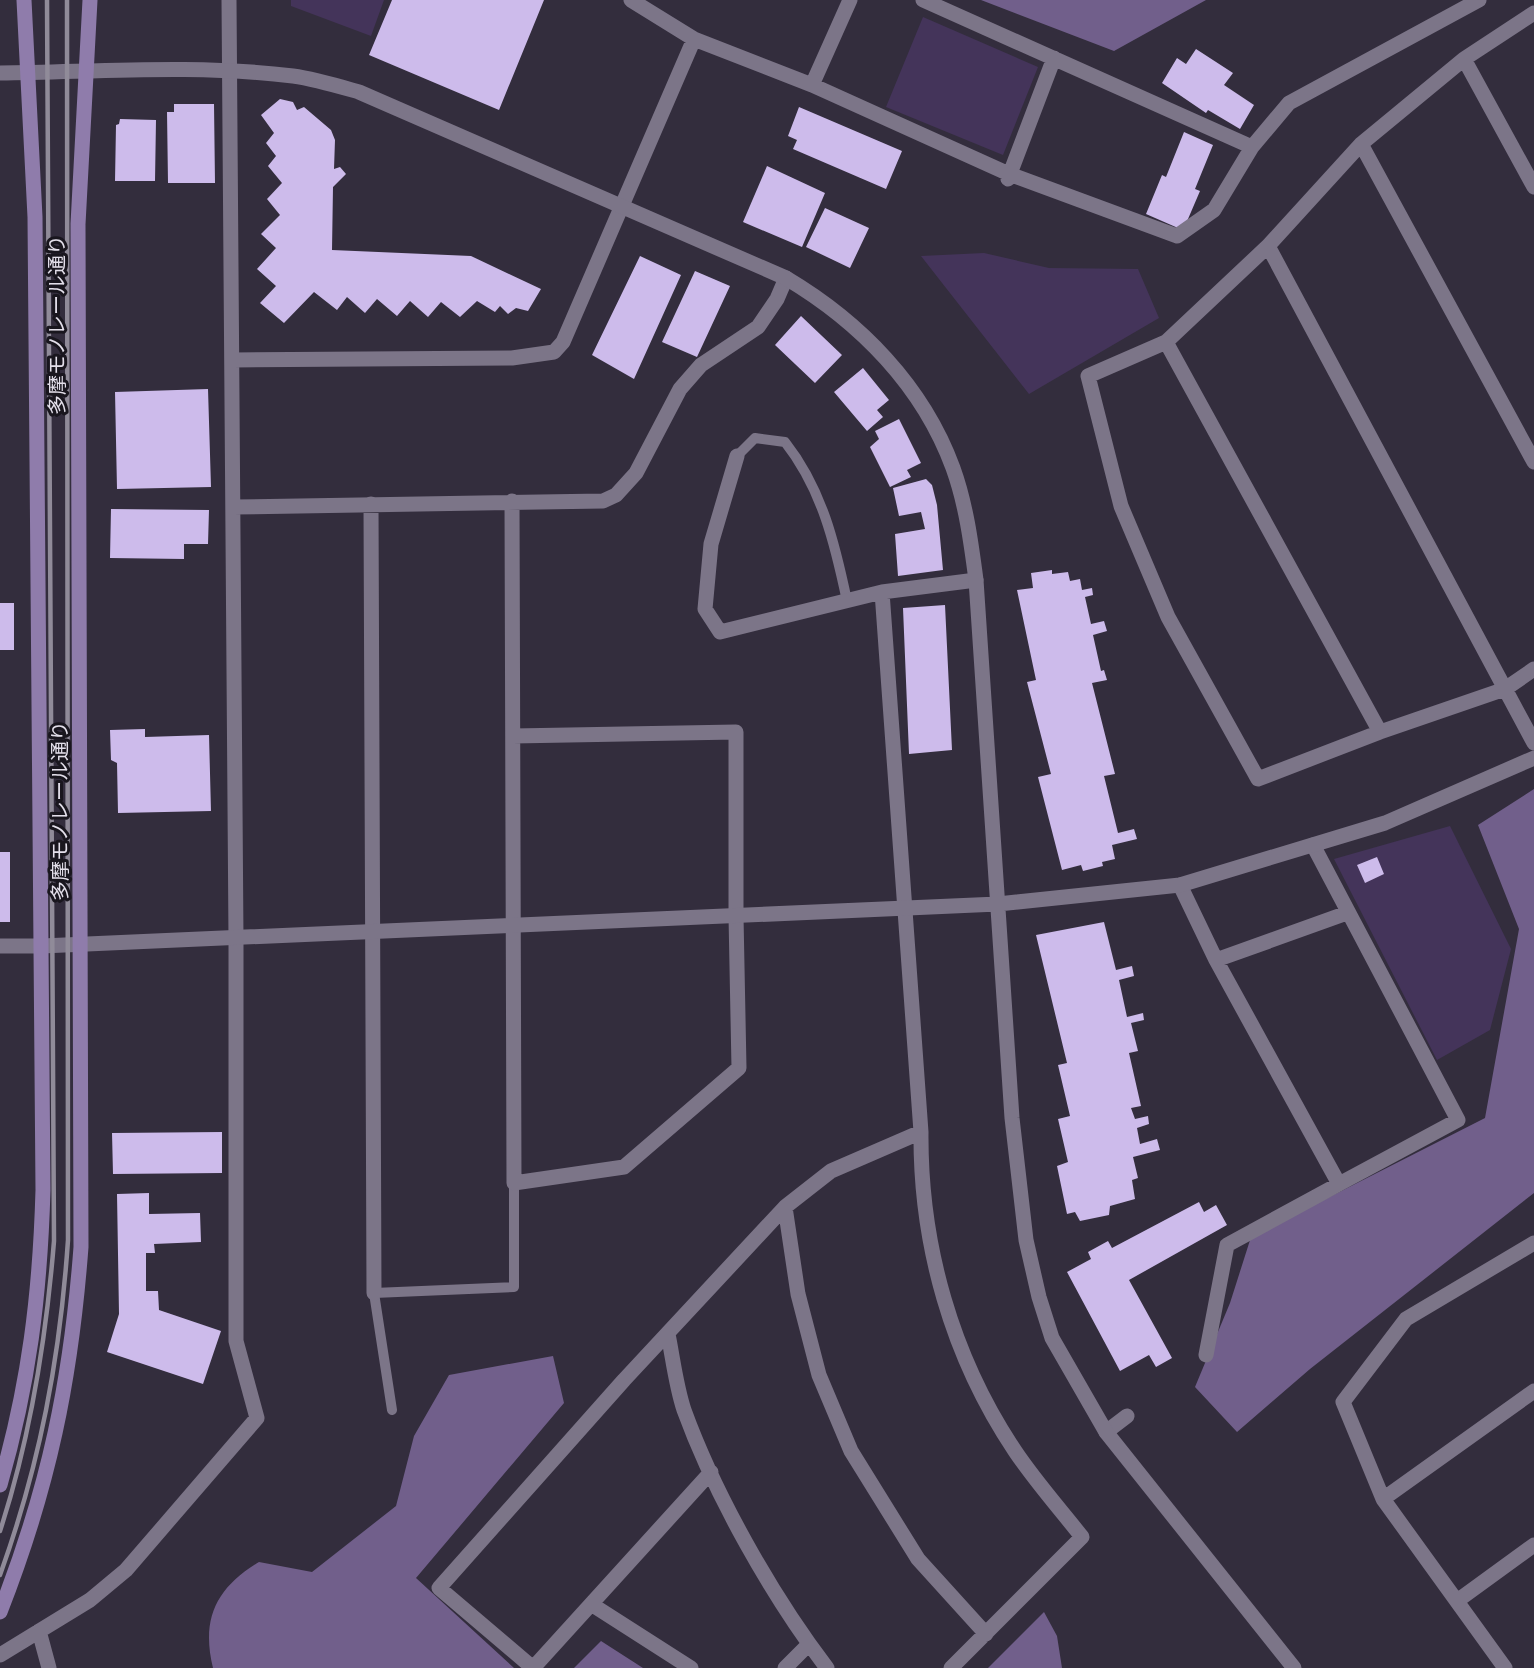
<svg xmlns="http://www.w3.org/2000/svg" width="1534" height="1668" font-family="Raleway,'Noto Sans JP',sans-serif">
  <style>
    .green { fill: #44345a }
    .forest { fill: #715f8b }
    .building { fill: #cdbbeb }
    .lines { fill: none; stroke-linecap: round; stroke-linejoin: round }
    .service { stroke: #7c7588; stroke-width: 10 }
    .minor { stroke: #7c7588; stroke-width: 15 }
    .tertiary { stroke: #7c7588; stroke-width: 15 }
    .secondary { stroke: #8f7cab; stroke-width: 15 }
    .rail { stroke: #908b99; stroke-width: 4.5 }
    .labels { text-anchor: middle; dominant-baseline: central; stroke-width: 6; stroke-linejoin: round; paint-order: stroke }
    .street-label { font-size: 20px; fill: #e3dfea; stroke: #19161e }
  </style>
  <rect width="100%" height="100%" fill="#332d3d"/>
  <path class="green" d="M 291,0 L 384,0 L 371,36 L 291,6 Z
    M 923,17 L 1038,67 L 1003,155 L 886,107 Z
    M 984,253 L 1049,268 L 1138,269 L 1159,318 L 1029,394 L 921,256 Z
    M 1450,826 L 1511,949 L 1490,1030 L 1437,1060 L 1334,859 Z"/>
  <path class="forest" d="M 981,0 L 1206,0 L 1114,51 Z
    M 1534,789 L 1534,1193 L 1310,1369 L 1237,1432 L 1195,1387 L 1230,1303 L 1251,1237 L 1485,1118 L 1519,929 L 1478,825 Z
    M 553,1356 L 564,1403 L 416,1578 L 514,1668 L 213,1668 C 201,1619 216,1588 259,1562 L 312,1572 L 396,1506 L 414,1436 L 449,1375 Z
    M 1044,1612 L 1057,1636 L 1062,1668 L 988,1668 Z
    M 601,1641 L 643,1668 L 574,1668 Z"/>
  <path class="building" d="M 392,0 L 544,0 L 499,110 L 369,55 Z
    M 1196,49 L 1233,73 L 1224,85 L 1254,105 L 1240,129 L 1208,110 L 1206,113 L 1162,83 L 1177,58 L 1186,64 Z
    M 280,99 L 293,102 L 297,110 L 304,107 L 331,130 L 335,140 L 334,169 L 340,167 L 346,174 L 333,187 L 332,250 L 471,256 L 541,289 L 528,311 L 516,308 L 508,314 L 500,306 L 495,312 L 477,301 L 460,317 L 441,302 L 428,317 L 410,301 L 397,316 L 377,299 L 365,313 L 347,297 L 337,310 L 314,292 L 284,323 L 260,303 L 276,286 L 257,269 L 276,248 L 261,234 L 280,215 L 267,199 L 282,183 L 268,166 L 276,156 L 266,143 L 274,133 L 261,115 Z
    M 174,104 L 214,104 L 215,183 L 168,183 L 167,112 L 174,112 Z
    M 799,107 L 902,151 L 886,189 L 793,149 L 797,140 L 788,136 Z
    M 120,119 L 156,120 L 155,181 L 115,181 L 116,125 L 119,124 Z
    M 1184,132 L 1213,145 L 1195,189 L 1200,191 L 1185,226 L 1178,228 L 1146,214 L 1162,175 L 1166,177 Z
    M 767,166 L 825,193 L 802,247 L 743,222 Z
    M 825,208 L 869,228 L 850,268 L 806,247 Z
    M 640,256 L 681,275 L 634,379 L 592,355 Z
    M 695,271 L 730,286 L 697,357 L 662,342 Z
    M 801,316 L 842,355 L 815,383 L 775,345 Z
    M 863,368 L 889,400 L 877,410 L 883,417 L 867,431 L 834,392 Z
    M 208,389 L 211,487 L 117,489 L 115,392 Z
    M 899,419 L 921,463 L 907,470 L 911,477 L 890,487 L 870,447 L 879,439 L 875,431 Z
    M 926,479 L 932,485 L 937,505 L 943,570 L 898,576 L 895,534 L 925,529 L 921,512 L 899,516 L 893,488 Z
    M 111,509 L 209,510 L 208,544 L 184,544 L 184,559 L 110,558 Z
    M 1052,570 L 1052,574 L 1068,572 L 1070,581 L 1080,579 L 1082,590 L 1092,588 L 1093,595 L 1085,597 L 1091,624 L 1104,621 L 1107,631 L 1093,635 L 1101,671 L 1104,670 L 1107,680 L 1092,683 L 1115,774 L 1104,776 L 1118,833 L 1134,829 L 1137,839 L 1112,845 L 1115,859 L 1102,862 L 1103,866 L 1083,871 L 1081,865 L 1062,870 L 1038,777 L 1051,774 L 1027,682 L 1036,680 L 1017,590 L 1033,588 L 1031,573 Z
    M 0,603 L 14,603 L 14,650 L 0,650 Z
    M 945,605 L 952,750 L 909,754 L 903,608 Z
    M 145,729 L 145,737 L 209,735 L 211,811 L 118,813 L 117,763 L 111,760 L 110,730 Z
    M 0,852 L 10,852 L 10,922 L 0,922 Z
    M 1377,857 L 1384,874 L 1365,883 L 1357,865 Z
    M 1104,922 L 1116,970 L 1132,966 L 1134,976 L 1119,980 L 1127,1017 L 1143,1013 L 1144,1020 L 1131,1023 L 1138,1051 L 1129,1053 L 1141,1106 L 1131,1108 L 1135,1119 L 1148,1116 L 1149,1124 L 1137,1128 L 1140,1144 L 1157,1139 L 1160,1150 L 1133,1157 L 1138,1178 L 1132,1180 L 1135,1199 L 1110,1206 L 1109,1215 L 1080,1221 L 1075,1212 L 1067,1214 L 1057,1166 L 1068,1162 L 1058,1119 L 1070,1116 L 1058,1065 L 1067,1063 L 1036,935 Z
    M 222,1132 L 222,1173 L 113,1174 L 112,1133 Z
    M 149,1193 L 149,1214 L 200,1213 L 201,1242 L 154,1244 L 155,1253 L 146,1253 L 146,1291 L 158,1291 L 159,1310 L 221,1331 L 203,1384 L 107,1352 L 119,1314 L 117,1194 Z
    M 1199,1202 L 1204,1212 L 1216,1205 L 1227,1225 L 1129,1280 L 1172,1358 L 1156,1367 L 1149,1355 L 1120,1371 L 1067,1272 L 1091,1259 L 1088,1252 L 1108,1241 L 1112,1248 Z"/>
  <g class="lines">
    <path class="service" d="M 737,456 L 755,438 L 785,442 C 822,489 835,544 847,601
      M 392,1410 L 374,1293 L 514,1287 L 514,1183"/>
    <path class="minor" d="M 631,0 L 694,39 L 812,85 L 1009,174 L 1177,236 L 1214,210 L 1252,147 L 1289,103 L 1479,0
      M 923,0 L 1252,147
      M 1534,13 L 1464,59 L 1361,144 L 1268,246 L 1534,743
      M 1464,59 L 1534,187
      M 812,85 L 850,0
      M 1361,144 L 1534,462
      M 1008,179 L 1054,58
      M 1268,246 L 1166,342 L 1088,376 L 1121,506 L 1168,617 L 1258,779 L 1380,732 L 1505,689 L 1534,669
      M 1166,342 L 1380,732
      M 233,360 L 512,358 L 554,352 L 563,342 L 694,39
      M 737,456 L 711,544 L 705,609 L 720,632 L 882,592 L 976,580
      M 512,501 L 514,1183 L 624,1167 L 739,1068 L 736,916 L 736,732 L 513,736
      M 371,504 L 374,1293
      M 233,507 L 603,501 L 616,495 L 636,473 L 680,389 L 701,365 L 758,327 L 777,299 L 786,278
      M 882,592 L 921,1132 C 920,1245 952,1357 1015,1451 C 1035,1481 1060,1509 1082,1537 L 951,1668
      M 1180,885 L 1216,960 L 1339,1184 L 1458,1120 L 1313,845
      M 0,946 L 42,946
      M 1216,960 L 1347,913
      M 785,1207 L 798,1294 L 819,1375 L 851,1451 L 918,1559 L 986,1634
      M 668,1334 C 673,1359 676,1386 684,1410 C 715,1495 772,1596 827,1668
      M 1206,1355 L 1227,1245 L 1339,1184
      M 1106,1432 L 1127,1416
      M 711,1472 L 533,1668 L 439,1588 L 624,1380 L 785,1207 L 831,1171 L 921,1132
      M 1383,1499 L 1534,1391
      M 1457,1601 L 1534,1545
      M 591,1604 L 691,1668
      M 39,1631 L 49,1668
      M 0,1655 L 90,1600 L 126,1570 L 257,1418 L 236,1341 L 236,939 L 229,0
      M 785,1668 L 809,1644
      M 1505,1668 L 1383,1499 L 1343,1402 L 1406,1319 L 1534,1243"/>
    <path class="tertiary" d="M 0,73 C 97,72 196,64 293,76 C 315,79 338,86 359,92 L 786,278 C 860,322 923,386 953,468 C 966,504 971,542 976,580 L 1012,1118 L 1026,1240 L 1039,1297 L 1052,1338 L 1106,1432 L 1294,1668
      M 42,946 L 998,904 L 1180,885 L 1385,823 L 1534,758"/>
    <path class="secondary" d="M 0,1485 C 29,1384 40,1295 43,1190 L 35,217 L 24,0
      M 0,1612 C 49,1487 71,1380 81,1247 L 78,224 L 90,0"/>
    <path class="rail" d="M 0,1531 C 31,1436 46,1340 54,1241 L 47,0
      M 0,1575 C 40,1464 60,1358 68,1240 L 67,0"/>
  </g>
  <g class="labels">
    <g class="street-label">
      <text transform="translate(57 325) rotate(-90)">多摩モノレール通り</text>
      <text transform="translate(60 811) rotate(-90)">多摩モノレール通り</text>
    </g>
  </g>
</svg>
